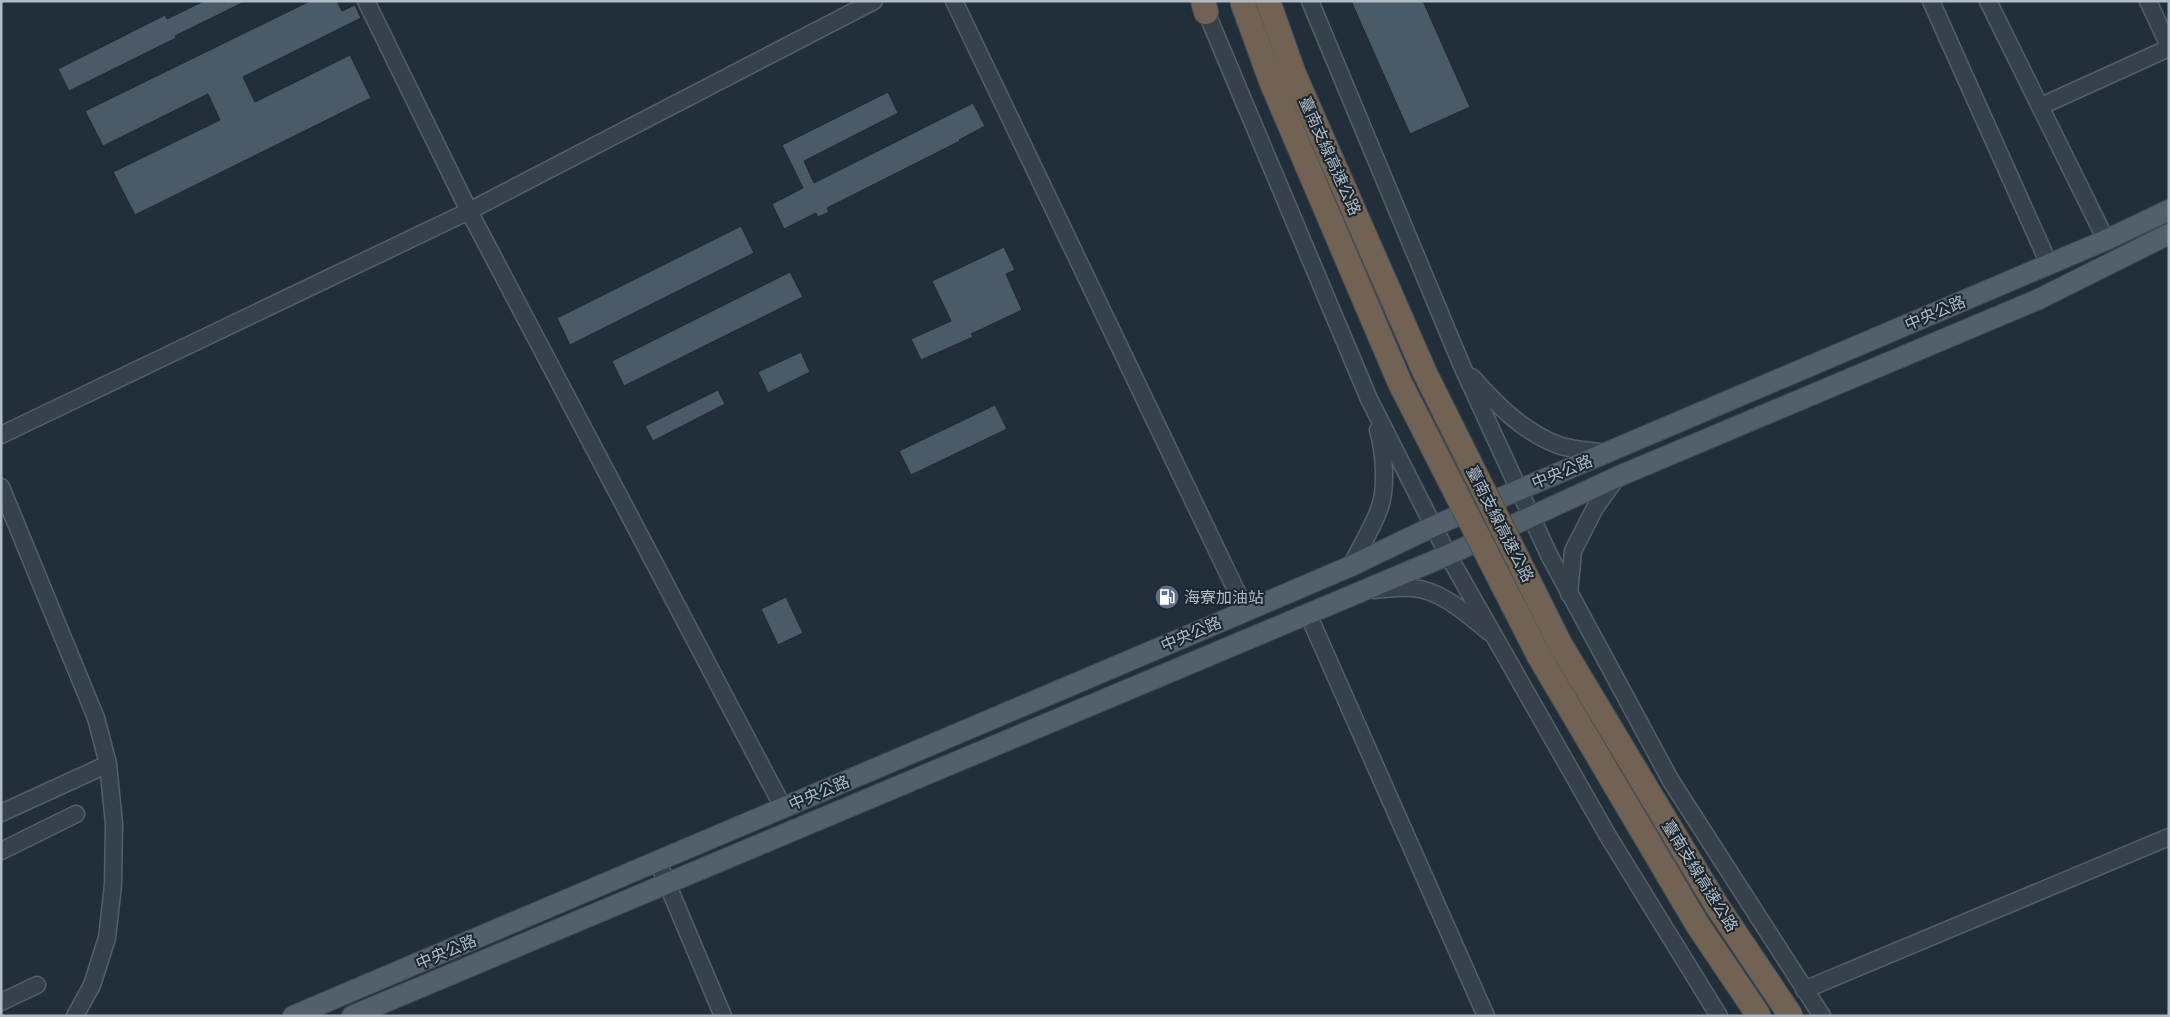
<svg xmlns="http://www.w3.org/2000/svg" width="2170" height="1017" font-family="Raleway,'Noto Sans TC',sans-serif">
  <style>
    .building { fill: #4a5a67; stroke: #1d2832 }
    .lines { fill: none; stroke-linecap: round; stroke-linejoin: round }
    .minor-casing { stroke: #545f69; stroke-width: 19 }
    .major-casing { stroke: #3f4a54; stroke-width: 22 }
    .highway-casing { stroke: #414c56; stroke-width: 26 }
    .minor { stroke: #36414b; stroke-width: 16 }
    .major { stroke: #53606b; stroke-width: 20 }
    .highway { stroke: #716253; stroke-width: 24 }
    .highway-bridge-casing { stroke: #414c56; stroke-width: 26; stroke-linecap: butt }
    .highway-bridge { stroke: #716253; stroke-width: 24 }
    .labels { text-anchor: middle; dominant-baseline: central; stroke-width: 4; stroke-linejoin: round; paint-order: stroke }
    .street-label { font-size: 16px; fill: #b1bcc7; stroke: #1b262f }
    .poi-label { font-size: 16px; fill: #b1bcc7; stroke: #1b262f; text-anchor: start }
  </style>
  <rect width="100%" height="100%" fill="#222f3b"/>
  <path class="building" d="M 204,1 L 246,1 L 175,36 L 176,38 L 69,91 L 58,69 L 165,15 L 167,19 Z
    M 310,1 L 337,1 L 342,11 L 355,5 L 361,18 L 243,77 L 255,102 L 350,55 L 371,98 L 135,215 L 113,172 L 220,120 L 208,94 L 103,146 L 85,111 Z
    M 1351,1 L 1423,1 L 1470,107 L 1410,134 Z
    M 888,92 L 898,113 L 804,161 L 814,183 L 973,103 L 985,126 L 959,140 L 960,141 L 827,208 L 829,212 L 818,217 L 816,213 L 784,229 L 772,204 L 803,188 L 782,145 Z
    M 741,226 L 754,253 L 570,345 L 557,318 Z
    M 1004,247 L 1015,270 L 1006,274 L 1022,310 L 971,334 L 973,337 L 921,360 L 911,339 L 951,321 L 932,281 Z
    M 790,272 L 803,297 L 624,386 L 612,361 Z
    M 801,352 L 810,372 L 768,393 L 758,372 Z
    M 718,390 L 725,404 L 653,441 L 645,426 Z
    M 995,405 L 1007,429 L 911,475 L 899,451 Z
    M 786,597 L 803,633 L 778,645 L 761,609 Z"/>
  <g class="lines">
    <defs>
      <path id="minor" d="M 366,1 L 469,211 L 784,809
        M 954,1 L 1246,611
        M 1310,1 L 1462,366 L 1549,555 L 1671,781 L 1822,1016
        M 1931,1 L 2049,264
        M 1988,1 L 2106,240
        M 2148,1 L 2169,46
        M 1202,2 L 1369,399 L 1448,555 L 1608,836 L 1719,1016
        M 2050,102 L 2169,48
        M 1472,377 C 1497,405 1524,433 1561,446 C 1575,450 1592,451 1607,453
        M 1,435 L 469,211 L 874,1
        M 1,487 L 96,718 L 108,764 L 114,824 L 113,885 L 107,938 L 92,985 L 75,1016
        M 1351,566 C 1361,546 1373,527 1380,507 C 1387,486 1384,451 1378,430
        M 1374,590 C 1387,589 1400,587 1413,588 C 1441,590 1468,615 1489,632
        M 1569,594 L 1573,551 L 1595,508 L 1617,477
        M 1308,614 L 1486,1016
        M 1,813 L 108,764
        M 1,851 L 76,814
        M 658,862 L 723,1016
        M 1804,990 L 2169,837
        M 1,1002 L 37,985"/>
      <path id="major" d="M 293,1016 L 1246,611 L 1351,566 L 1434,526 L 2106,240 L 2169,210
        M 352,1016 L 1448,555 L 1617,477 L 2039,299 L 2169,234"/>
      <path id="highway" d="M 1203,1 L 1206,12"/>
    </defs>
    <use href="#minor" class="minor-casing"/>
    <use href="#major" class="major-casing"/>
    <use href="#highway" class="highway-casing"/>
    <use href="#minor" class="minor"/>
    <use href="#major" class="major"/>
    <use href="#highway" class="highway"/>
    <defs>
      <path id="highway-bridge" d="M 1242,1 L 1271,81 L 1400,383 L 1539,656 L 1697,924 L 1759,1016
        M 1268,1 L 1294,74 L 1425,373 L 1560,644 L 1717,906 L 1791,1016"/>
    </defs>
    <use href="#highway-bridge" class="highway-bridge-casing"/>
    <use href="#highway-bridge" class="highway-bridge"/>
  </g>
  <defs>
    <symbol id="fuel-disc" viewBox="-11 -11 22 22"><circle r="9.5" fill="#5c6f8a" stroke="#1b262f"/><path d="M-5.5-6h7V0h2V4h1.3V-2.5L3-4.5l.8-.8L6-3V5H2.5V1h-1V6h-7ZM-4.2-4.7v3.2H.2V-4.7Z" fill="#fff"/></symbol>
  </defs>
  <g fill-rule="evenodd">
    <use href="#fuel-disc" x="1153" y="583" width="28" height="28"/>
  </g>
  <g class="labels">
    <g class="street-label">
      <text transform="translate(1330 156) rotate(66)">臺南支線高速公路</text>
      <text transform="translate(1935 313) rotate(-23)">中央公路</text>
      <text transform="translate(1562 472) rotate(-22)">中央公路</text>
      <text transform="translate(1500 524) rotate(63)">臺南支線高速公路</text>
      <text transform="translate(1191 634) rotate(-23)">中央公路</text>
      <text transform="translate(819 793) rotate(-23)">中央公路</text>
      <text transform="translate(1700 876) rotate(58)">臺南支線高速公路</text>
      <text transform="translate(446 952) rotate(-23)">中央公路</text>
    </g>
    <g class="poi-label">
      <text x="1184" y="597">海寮加油站</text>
    </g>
  </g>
  <rect width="2170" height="1017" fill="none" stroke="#b1bcc7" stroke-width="5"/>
</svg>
